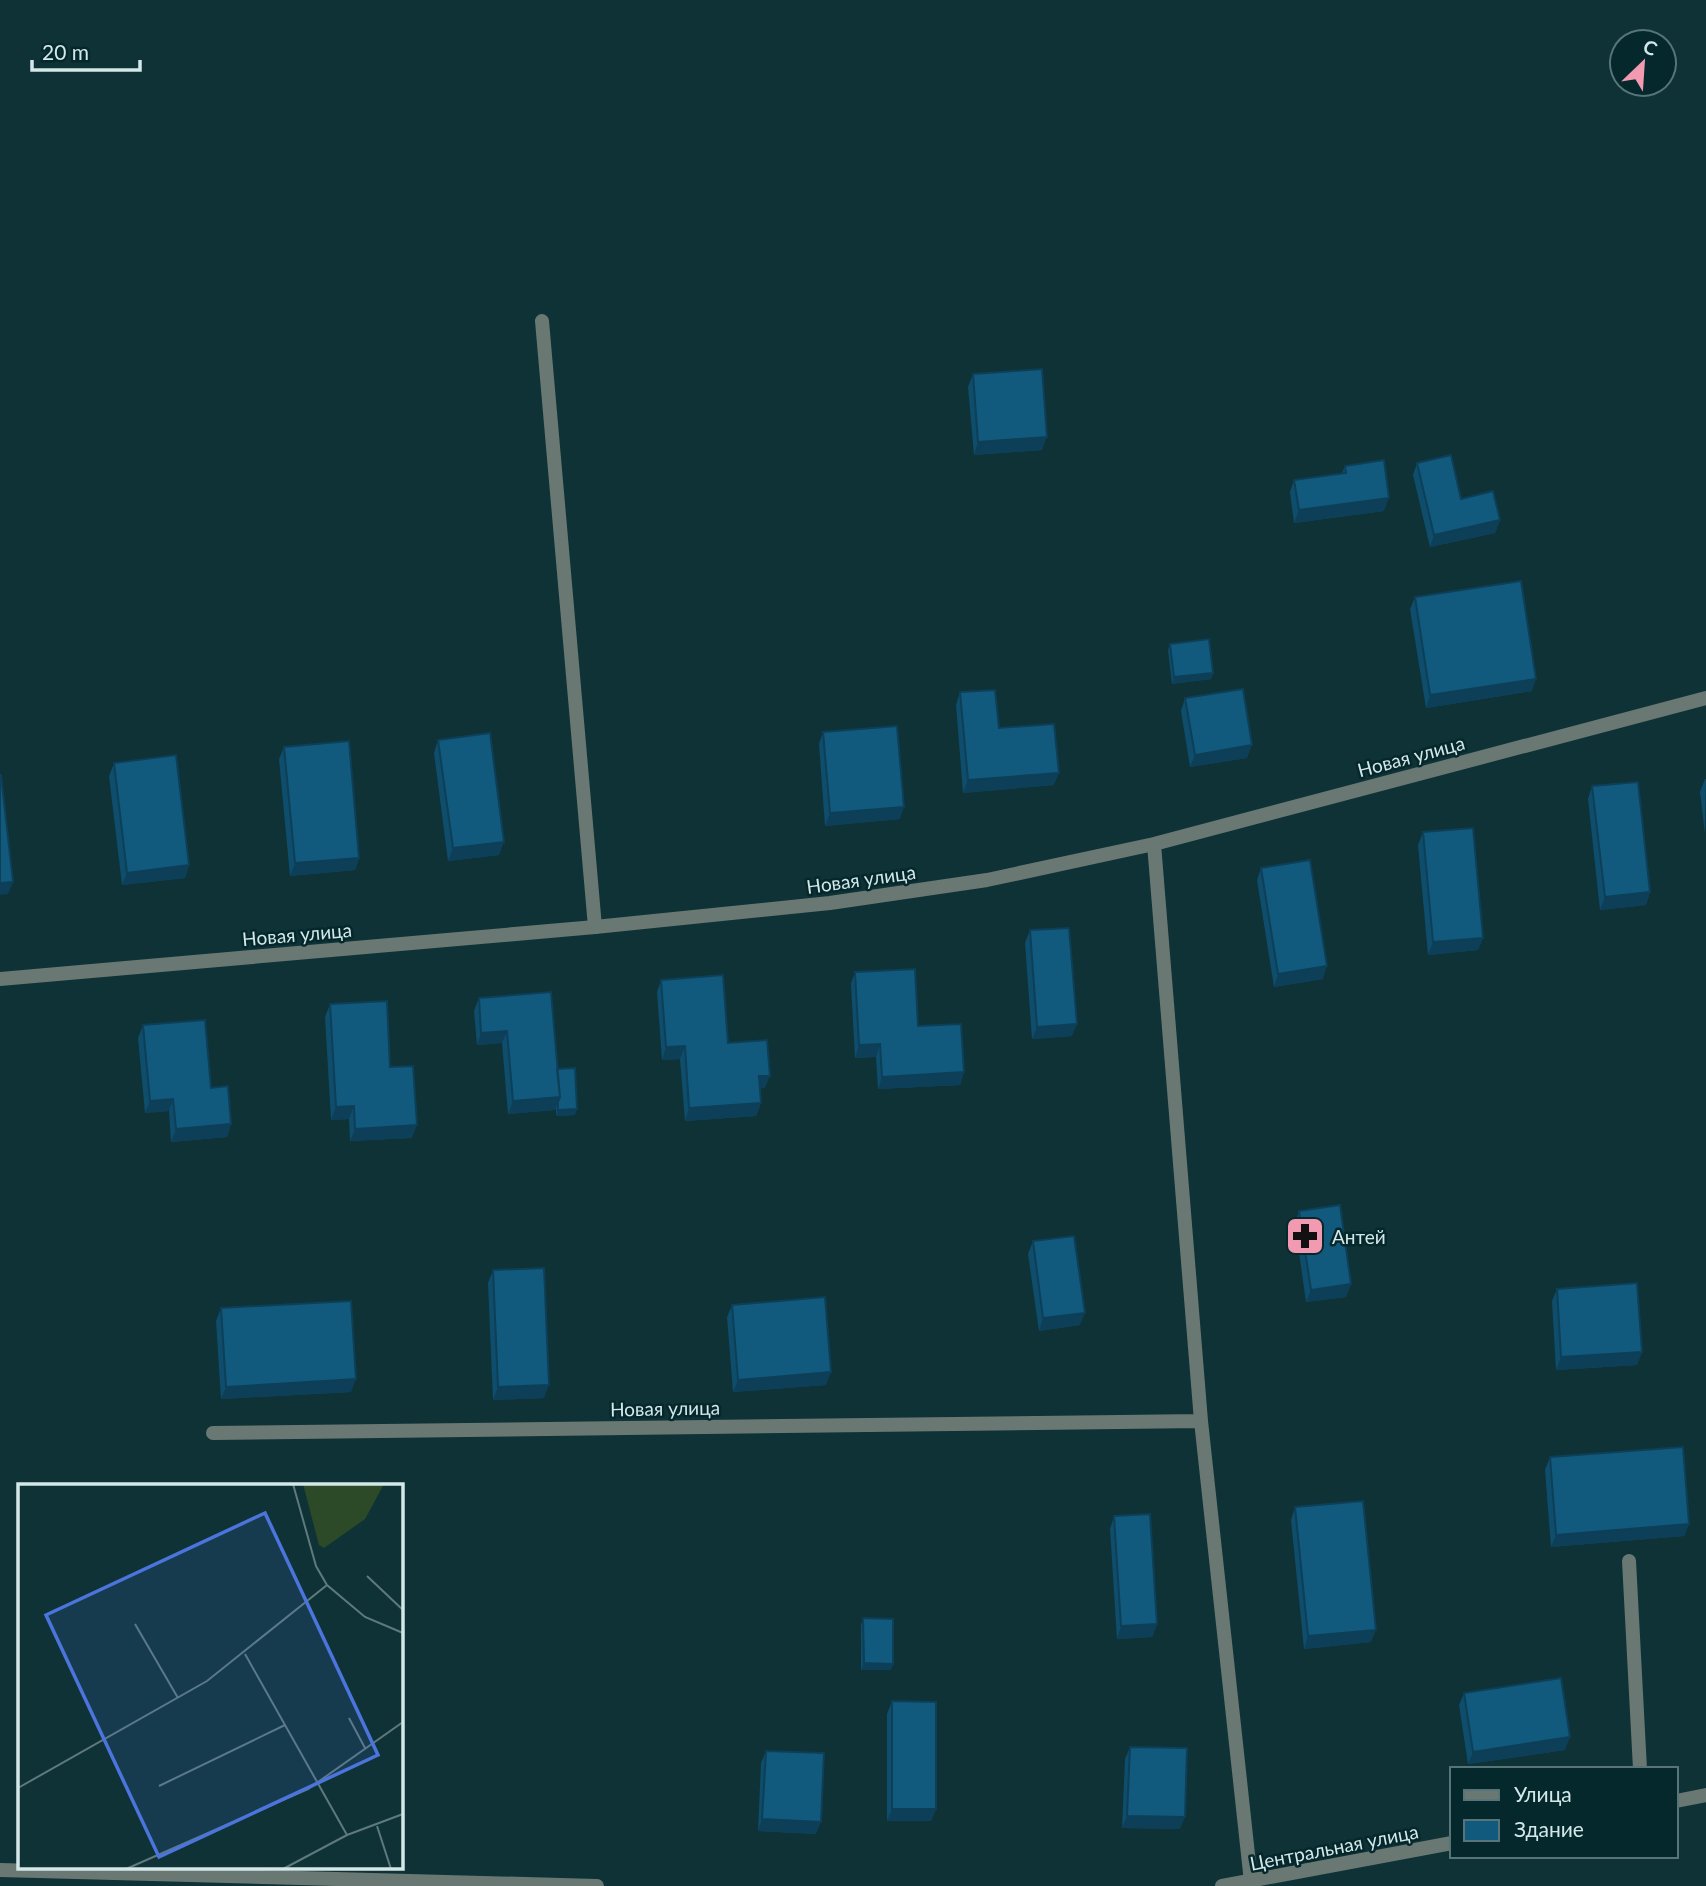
<svg xmlns="http://www.w3.org/2000/svg" width="1706" height="1886" font-family="Lato,sans-serif">
  <style>
    .lines { fill: none; stroke-linecap: round; stroke-linejoin: round }
    .service { stroke: #6a7873; stroke-width: 14 }
    .minor { stroke: #6a7873; stroke-width: 14 }
    .tertiary { stroke: #6a7873; stroke-width: 14 }
    .wall { fill: #0f4d6c }
    .shaded-wall { fill: #0d3f58 }
    .building { fill: #125a7d; stroke: #0d3f58; stroke-width: 2 }
    .labels { text-anchor: middle; dominant-baseline: central; stroke-width: 5; stroke-linejoin: round; paint-order: stroke }
    .street-label { font-size: 19px; fill: #d4e7e9; stroke: #04282c }
    .poi-label { font-size: 19px; fill: #d4e7e9; stroke: #04282c; text-anchor: start }
    .inset-road { fill: none; stroke: #5e7a7e; stroke-width: 2 }
    .view { fill: #4b74dc; fill-opacity: 0.15; stroke: #4b74dc; stroke-width: 3.5 }
    .inset-edge { fill: none; stroke: #d4e7e9; stroke-width: 3.5 }
  </style>
  <rect width="100%" height="100%" fill="#0f3236"/>
  <g class="lines">
    <path class="service" d="M 542,321 L 595,927
      M 1629,1561 L 1640,1769"/>
    <path class="minor" d="M 1154,844 L 1201,1421 L 1251,1882
      M 0,979 L 595,927 L 830,903 L 987,880 L 1154,844 L 1706,698
      M 213,1433 L 1201,1421"/>
    <path class="tertiary" d="M 1676,1801 L 1706,1795
      M 0,1870 L 597,1886
      M 1222,1886 L 1452,1843"/>
  </g>
  <path class="wall" d="M 973,374 L 1042,450 L 974,455 L 968,387 Z
    M 1417,463 L 1461,499 L 1500,520 L 1495,533 L 1430,547 L 1413,475 Z
    M 1345,466 L 1384,511 L 1294,523 L 1290,492 L 1294,480 L 1342,473 Z
    M 1415,597 L 1532,691 L 1426,708 L 1410,609 Z
    M 1170,644 L 1213,673 L 1211,679 L 1172,684 L 1168,650 Z
    M 960,692 L 999,728 L 1054,785 L 963,793 L 956,705 Z
    M 1185,698 L 1247,758 L 1190,767 L 1181,711 Z
    M 823,732 L 900,819 L 825,826 L 819,744 Z
    M 438,740 L 499,855 L 448,861 L 434,753 Z
    M 284,747 L 359,858 L 355,870 L 290,876 L 279,759 Z
    M 114,763 L 189,865 L 185,878 L 122,885 L 109,776 Z
    M 1705,779 L 1706,779 L 1705,834 L 1700,792 Z
    M 1592,786 L 1650,892 L 1646,905 L 1600,910 L 1588,799 Z
    M 1423,832 L 1483,938 L 1478,950 L 1428,955 L 1418,845 Z
    M 1261,868 L 1323,979 L 1274,987 L 1257,880 Z
    M 1030,930 L 1072,1036 L 1032,1039 L 1025,943 Z
    M 855,972 L 918,1026 L 964,1072 L 960,1085 L 878,1089 L 876,1057 L 855,1058 L 851,984 Z
    M 661,980 L 728,1043 L 765,1088 L 760,1088 L 761,1103 L 756,1116 L 685,1121 L 680,1059 L 662,1060 L 657,992 Z
    M 479,998 L 557,1069 L 575,1115 L 556,1116 L 556,1108 L 555,1110 L 508,1114 L 502,1043 L 477,1045 L 474,1011 Z
    M 330,1004 L 390,1067 L 412,1138 L 350,1141 L 349,1119 L 331,1120 L 325,1017 Z
    M 143,1025 L 211,1088 L 231,1124 L 227,1137 L 171,1142 L 169,1111 L 145,1113 L 138,1038 Z
    M 1299,1211 L 1351,1284 L 1346,1297 L 1306,1302 L 1295,1224 Z
    M 1033,1241 L 1080,1325 L 1039,1331 L 1028,1254 Z
    M 493,1270 L 544,1398 L 493,1400 L 488,1283 Z
    M 1557,1289 L 1642,1352 L 1637,1365 L 1556,1370 L 1552,1301 Z
    M 732,1305 L 826,1385 L 733,1392 L 727,1317 Z
    M 221,1308 L 351,1392 L 221,1399 L 216,1321 Z
    M 1550,1457 L 1689,1524 L 1684,1536 L 1551,1547 L 1545,1470 Z
    M 1295,1507 L 1371,1642 L 1304,1649 L 1291,1520 Z
    M 1114,1516 L 1157,1624 L 1152,1637 L 1117,1639 L 1110,1529 Z
    M 863,1618 L 891,1670 L 861,1670 L 861,1625 Z
    M 1464,1693 L 1565,1750 L 1468,1764 L 1459,1705 Z
    M 892,1701 L 936,1809 L 931,1821 L 887,1821 L 887,1714 Z
    M 1130,1747 L 1180,1829 L 1122,1828 L 1125,1759 Z
    M 766,1751 L 816,1834 L 758,1831 L 761,1763 Z"/>
  <path class="shaded-wall" d="M 1047,437 L 1042,450 L 974,455 L 978,442 Z
    M 1389,498 L 1384,511 L 1294,523 L 1299,510 Z
    M 1500,520 L 1495,533 L 1430,547 L 1434,535 Z
    M 1213,673 L 1211,679 L 1172,684 L 1174,677 Z
    M 1536,679 L 1532,691 L 1426,708 L 1430,695 Z
    M 1252,745 L 1247,758 L 1190,767 L 1195,755 Z
    M 1059,773 L 1054,785 L 963,793 L 968,780 Z
    M 904,807 L 900,819 L 825,826 L 830,813 Z
    M 504,842 L 499,855 L 448,861 L 453,848 Z
    M 359,858 L 355,870 L 290,876 L 295,863 Z
    M 189,865 L 185,878 L 122,885 L 127,873 Z
    M 13,882 L 8,894 L 0,895 L 0,883 Z
    M 1650,892 L 1646,905 L 1600,910 L 1605,897 Z
    M 1483,938 L 1478,950 L 1428,955 L 1433,942 Z
    M 1327,966 L 1323,979 L 1274,987 L 1278,974 Z
    M 1077,1024 L 1072,1036 L 1032,1039 L 1037,1027 Z
    M 507,1031 L 502,1043 L 477,1045 L 481,1033 Z
    M 880,1044 L 876,1057 L 855,1058 L 859,1045 Z
    M 685,1046 L 680,1059 L 662,1060 L 666,1047 Z
    M 964,1072 L 960,1085 L 878,1089 L 882,1077 Z
    M 759,1076 L 770,1076 L 765,1088 L 754,1089 Z
    M 560,1097 L 555,1110 L 508,1114 L 513,1101 Z
    M 173,1099 L 169,1111 L 145,1113 L 150,1101 Z
    M 761,1103 L 756,1116 L 685,1121 L 689,1108 Z
    M 354,1106 L 349,1119 L 331,1120 L 336,1107 Z
    M 577,1109 L 575,1115 L 556,1116 L 558,1110 Z
    M 231,1124 L 227,1137 L 171,1142 L 176,1129 Z
    M 417,1125 L 412,1138 L 350,1141 L 355,1129 Z
    M 1351,1284 L 1346,1297 L 1306,1302 L 1311,1290 Z
    M 1085,1313 L 1080,1325 L 1039,1331 L 1043,1318 Z
    M 1642,1352 L 1637,1365 L 1556,1370 L 1561,1357 Z
    M 831,1372 L 826,1385 L 733,1392 L 738,1380 Z
    M 356,1379 L 351,1392 L 221,1399 L 226,1387 Z
    M 549,1385 L 544,1398 L 493,1400 L 498,1387 Z
    M 1689,1524 L 1684,1536 L 1551,1547 L 1556,1535 Z
    M 1157,1624 L 1152,1637 L 1117,1639 L 1121,1626 Z
    M 1376,1630 L 1371,1642 L 1304,1649 L 1308,1636 Z
    M 864,1663 L 893,1664 L 891,1670 L 861,1670 Z
    M 1570,1737 L 1565,1750 L 1468,1764 L 1473,1752 Z
    M 892,1809 L 936,1809 L 931,1821 L 887,1821 Z
    M 1127,1816 L 1185,1817 L 1180,1829 L 1122,1828 Z
    M 762,1819 L 821,1822 L 816,1834 L 758,1831 Z"/>
  <path class="building" d="M 1042,369 L 1047,437 L 978,442 L 973,374 Z
    M 1451,455 L 1461,499 L 1493,491 L 1500,520 L 1434,535 L 1417,463 Z
    M 1384,460 L 1389,498 L 1299,510 L 1294,480 L 1346,473 L 1345,466 Z
    M 1521,581 L 1536,679 L 1430,695 L 1415,597 Z
    M 1209,639 L 1213,673 L 1174,677 L 1170,644 Z
    M 1243,689 L 1252,745 L 1195,755 L 1185,698 Z
    M 995,690 L 999,728 L 1054,724 L 1059,773 L 968,780 L 960,692 Z
    M 897,726 L 904,807 L 830,813 L 823,732 Z
    M 490,733 L 504,842 L 453,848 L 438,740 Z
    M 349,741 L 359,858 L 295,863 L 284,747 Z
    M 176,755 L 189,865 L 127,873 L 114,763 Z
    M 0,775 L 1,775 L 13,882 L 0,883 Z
    M 1638,782 L 1650,892 L 1605,897 L 1592,786 Z
    M 1473,828 L 1483,938 L 1433,942 L 1423,832 Z
    M 1310,860 L 1327,966 L 1278,974 L 1261,868 Z
    M 1069,928 L 1077,1024 L 1037,1027 L 1030,930 Z
    M 915,969 L 918,1026 L 961,1024 L 964,1072 L 882,1077 L 880,1044 L 859,1045 L 855,972 Z
    M 723,975 L 728,1043 L 767,1040 L 770,1076 L 759,1076 L 761,1103 L 689,1108 L 685,1046 L 666,1047 L 661,980 Z
    M 551,992 L 560,1097 L 513,1101 L 507,1031 L 481,1033 L 479,998 Z
    M 387,1001 L 390,1067 L 413,1066 L 417,1125 L 355,1129 L 354,1106 L 336,1107 L 330,1004 Z
    M 205,1020 L 211,1088 L 228,1086 L 231,1124 L 176,1129 L 173,1099 L 150,1101 L 143,1025 Z
    M 575,1068 L 577,1109 L 558,1110 L 558,1102 L 560,1097 L 557,1069 Z
    M 1340,1205 L 1351,1284 L 1311,1290 L 1299,1211 Z
    M 1074,1236 L 1085,1313 L 1043,1318 L 1033,1241 Z
    M 544,1268 L 549,1385 L 498,1387 L 493,1270 Z
    M 1637,1283 L 1642,1352 L 1561,1357 L 1557,1289 Z
    M 825,1297 L 831,1372 L 738,1380 L 732,1305 Z
    M 351,1301 L 356,1379 L 226,1387 L 221,1308 Z
    M 1683,1447 L 1689,1524 L 1556,1535 L 1550,1457 Z
    M 1363,1501 L 1376,1630 L 1308,1636 L 1295,1507 Z
    M 1150,1514 L 1157,1624 L 1121,1626 L 1114,1516 Z
    M 863,1618 L 893,1619 L 893,1664 L 864,1663 Z
    M 1561,1678 L 1570,1737 L 1473,1752 L 1464,1693 Z
    M 892,1701 L 936,1702 L 936,1809 L 892,1809 Z
    M 1130,1747 L 1187,1748 L 1185,1817 L 1127,1816 Z
    M 766,1751 L 824,1753 L 821,1822 L 762,1819 Z"/>
  <defs>
    <symbol id="pharmacy-square" viewBox="-11 -11 22 22"><rect x="-9" y="-9" width="18" height="18" rx="4" fill="#f19ab2" stroke="#04282c"/><path d="M-2-6h4v4h4v4h-4v4h-4v-4h-4v-4h4Z" fill="#111"/></symbol>
  </defs>
  <g fill-rule="evenodd">
    <use href="#pharmacy-square" x="1283" y="1214" width="44" height="44"/>
  </g>
  <g class="labels">
    <g class="street-label">
      <text transform="translate(1411 756) rotate(-15)">Новая улица</text>
      <text transform="translate(861 879) rotate(-8)">Новая улица</text>
      <text transform="translate(297 934) rotate(-5)">Новая улица</text>
      <text transform="translate(665 1408) rotate(-1)">Новая улица</text>
      <text transform="translate(1334 1847) rotate(-11)">Центральная улица</text>
    </g>
    <g class="poi-label">
      <text x="1332" y="1236">Антей</text>
    </g>
  </g>
  <g transform="translate(18 1484)">
    <rect width="385" height="385" fill="#0f3236"/>
    <path d="M 285,0 L 366,0 L 347,35 L 306,64 L 301,61 Z" fill="#2c4a28"/>
    <path class="inset-road" d="M 275,0 L 298,82 L 309,101 L 347,133 L 385,149M 349,92 L 385,126M 117,140 L 160,214M 227,170 L 329,351M 331,234 L 347,264M 141,302 L 267,241M 0,304 L 189,197 L 309,101M 359,342 L 373,385M 108,385 L 290,305 L 385,238M 265,385 L 329,351 L 385,330"/>
    <path class="view" d="M 247,29 L 360,271 L 141,373 L 28,131 Z"/>
    <rect width="385" height="385" class="inset-edge"/>
  </g>
  <rect x="1450" y="1767" width="228" height="91" fill="#04282c" stroke="#577478" stroke-width="2"/>
  <rect x="1464" y="1790" width="35" height="10" fill="#6a7873" stroke="#577478" stroke-width="2"/>
  <text x="1514" y="1802" font-size="21" fill="#d4e7e9">Улица</text>
  <rect x="1464" y="1820" width="35" height="21" fill="#125a7d" stroke="#577478" stroke-width="2"/>
  <text x="1514" y="1837" font-size="21" fill="#d4e7e9">Здание</text>
  <g transform="translate(1643 63) rotate(25)"><circle r="33" fill="#04282c" stroke="#577478" stroke-width="2"/>
  <path d="M0-5L12 26L0 18L-12 26Z" fill="#f19ab2"/>
  <text y="-10" font-size="19" font-weight="bold" text-anchor="middle" fill="#d4e7e9">С</text>
  </g>
  <path d="M32 60v10h108v-10" fill="none" stroke="#d4e7e9" stroke-width="3.5"/>
  <text x="42" y="60" font-size="21" fill="#d4e7e9" stroke="#04282c" stroke-width="5" paint-order="stroke">20 m</text>
</svg>
